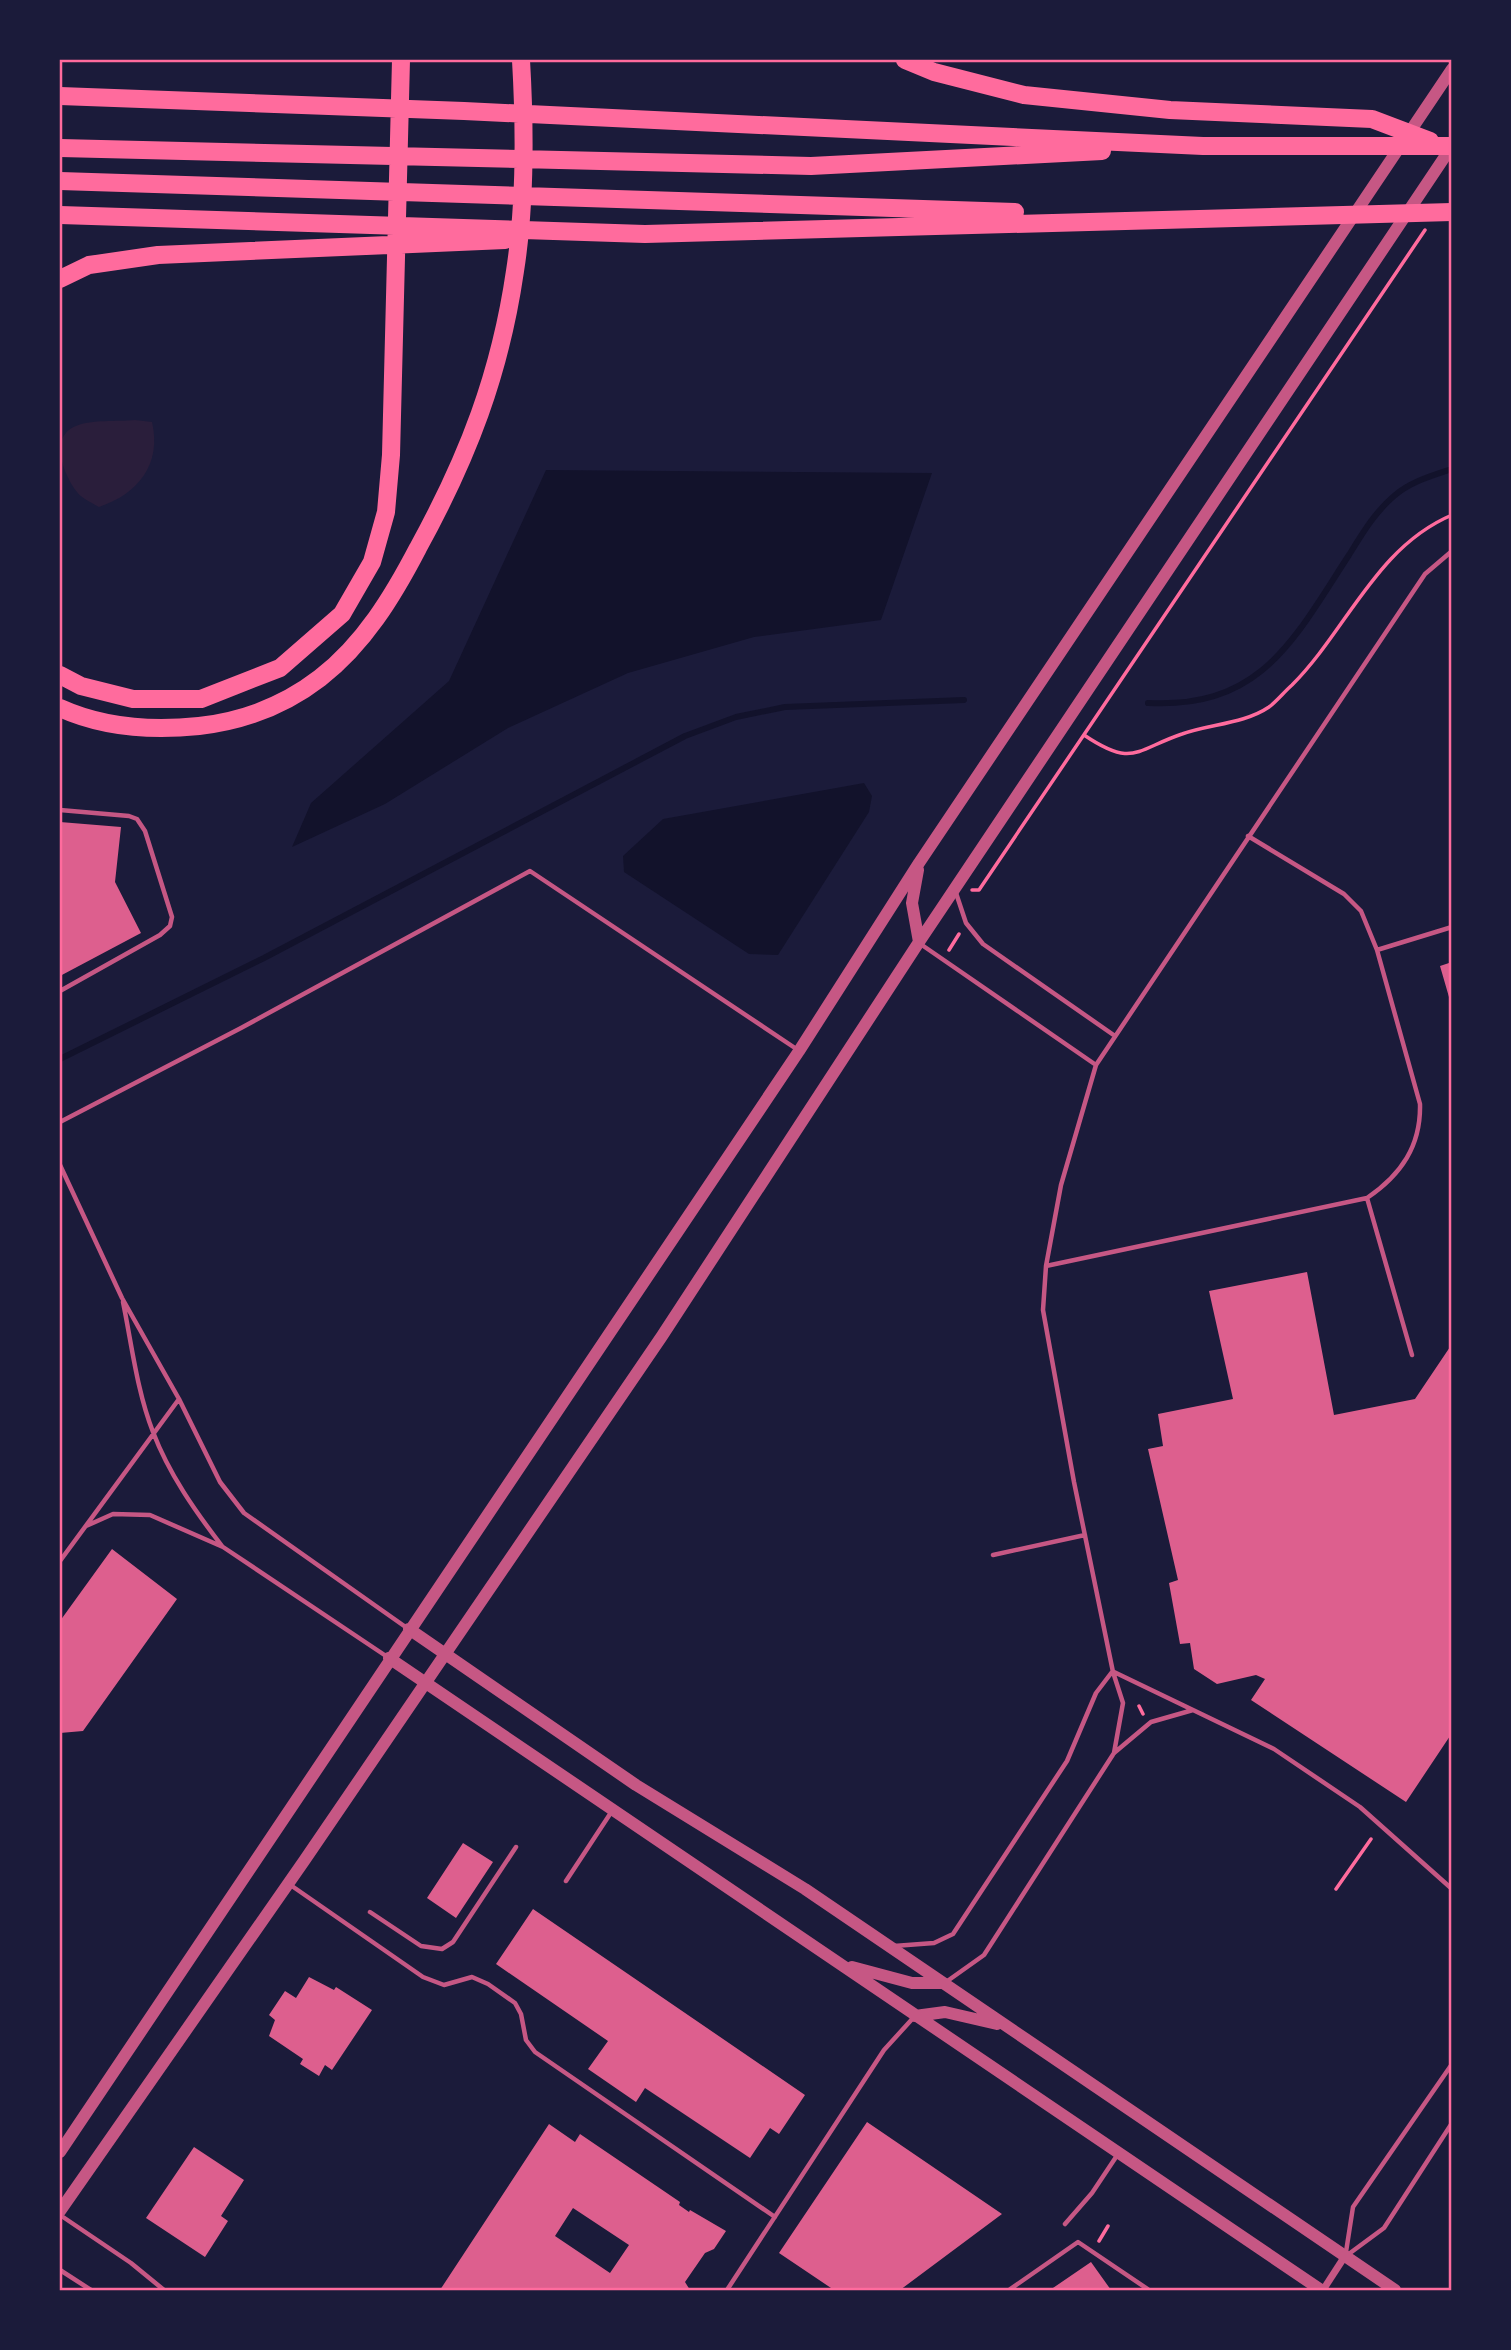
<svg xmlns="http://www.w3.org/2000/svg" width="1511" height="2350" font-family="'Sofia Sans Condensed',sans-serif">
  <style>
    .green { fill: #2a1e3b }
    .water { fill: #12122b }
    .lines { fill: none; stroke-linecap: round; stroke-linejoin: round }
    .stream { stroke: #12122b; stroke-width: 6 }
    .building { fill: #dd5f8e; fill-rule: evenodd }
    .path { stroke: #ff6b9d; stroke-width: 3.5 }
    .service { stroke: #c65784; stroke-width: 4.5 }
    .minor { stroke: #c65784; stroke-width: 7 }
    .tertiary { stroke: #c65784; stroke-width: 12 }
    .motorway { stroke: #ff6b9d; stroke-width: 18 }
    .neatline { fill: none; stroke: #ff6b9d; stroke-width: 2.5 }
  </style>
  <rect width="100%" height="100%" fill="#1b1b3a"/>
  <path class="green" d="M 135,420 L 152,422 C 162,464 138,494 99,507 C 92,503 81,498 77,492 C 64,475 48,437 76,426 C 92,419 117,422 135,420 Z"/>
  <path class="water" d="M 546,470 L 932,473 L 881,620 L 754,637 L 628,673 L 508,728 L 385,804 L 292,847 L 311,803 L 449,681 Z
    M 864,783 L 872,796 L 869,812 L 778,955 L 749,954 L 624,872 L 623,856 L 663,819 Z"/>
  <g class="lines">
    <path class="stream" d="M 1148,703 C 1262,709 1294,639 1349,555 C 1362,534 1375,512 1394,496 C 1410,482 1431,476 1452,469
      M 60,1059 L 264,958 L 685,736 L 736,717 L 785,707 L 964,700"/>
  </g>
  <path class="building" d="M 60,822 L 121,827 L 115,882 L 141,933 L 60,976 Z
    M 1452,962 L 1452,1004 L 1451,1004 L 1440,966 Z
    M 1307,1272 L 1334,1415 L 1415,1399 L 1452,1344 L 1452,1733 L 1406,1802 L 1251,1700 L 1265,1679 L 1256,1675 L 1217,1684 L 1194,1669 L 1190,1643 L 1180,1644 L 1169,1583 L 1178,1580 L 1148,1449 L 1163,1446 L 1158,1414 L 1233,1399 L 1209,1291 Z
    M 112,1549 L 177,1599 L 83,1731 L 60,1733 L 60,1621 Z
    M 463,1843 L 493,1862 L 456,1918 L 427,1898 Z
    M 533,1909 L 805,2095 L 779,2134 L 770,2128 L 750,2158 L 645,2088 L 636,2102 L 588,2069 L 608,2041 L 496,1964 Z
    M 309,1977 L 334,1990 L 336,1987 L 372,2010 L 332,2070 L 325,2065 L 319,2076 L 300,2064 L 303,2059 L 269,2036 L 275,2020 L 269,2015 L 285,1991 L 296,1998 Z
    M 867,2122 L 1002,2214 L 900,2290 L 834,2290 L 779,2253 Z
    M 549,2124 L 575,2142 L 580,2134 L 680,2202 L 679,2205 L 689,2212 L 690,2210 L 726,2231 L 714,2249 L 705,2253 L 685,2282 L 690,2290 L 440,2290 ZM 573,2208 L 629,2245 L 610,2273 L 555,2236 Z
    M 194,2147 L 244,2180 L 221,2216 L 228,2221 L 205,2257 L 146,2218 Z
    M 1091,2262 L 1111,2290 L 1050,2290 Z"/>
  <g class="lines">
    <path class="path" d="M 1084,735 C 1133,768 1135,750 1182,734 C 1209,724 1244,724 1269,707 C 1277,701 1284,692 1292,685 C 1347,630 1376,547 1452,515
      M 972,890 L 979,890 L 1425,230
      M 949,950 L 959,934
      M 1139,1706 L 1143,1714
      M 1336,1889 L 1371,1839
      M 1099,2241 L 1108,2226"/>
    <path class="service" d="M 60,810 L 129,816 L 137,819 L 145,831 L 172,917 L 170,926 L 160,935 L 60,991
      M 1248,836 L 1344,894 L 1361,911 L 1377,950
      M 956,893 L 966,923 L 983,944 L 1115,1036
      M 919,943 L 1096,1065
      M 60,1122 L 241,1028 L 530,871 L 798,1050
      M 60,1165 L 122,1298 L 179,1399 L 220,1482 L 244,1513 L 407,1628
      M 1367,1198 L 1412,1355
      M 1046,1266 L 1367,1198 C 1401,1175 1421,1146 1420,1104 L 1377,950 L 1452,927
      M 123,1302 C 132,1346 137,1391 153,1432 C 169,1474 195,1511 222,1546
      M 86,1526 L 113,1514 L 150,1515 L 223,1547 L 386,1656
      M 993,1555 L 1085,1535
      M 60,1561 L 179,1399
      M 1114,1672 L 1274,1749 L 1360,1807 L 1452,1889
      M 1114,1753 L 1123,1703 L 1113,1672 L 1074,1482 L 1043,1310 L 1046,1266 L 1061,1185 L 1096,1065 L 1425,574 L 1452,551
      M 566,1881 L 612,1811
      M 289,1884 L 423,1977 L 444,1985 L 472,1977 L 488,1984 L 515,2003 L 521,2014 L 526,2040 L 535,2052 L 775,2217
      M 370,1912 L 421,1946 L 442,1949 L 453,1942 L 516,1847
      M 894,1946 L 934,1943 L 953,1934 L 1067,1761 L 1096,1693 L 1112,1672
      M 946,1982 L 984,1955 L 1114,1753 L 1151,1722 L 1193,1710
      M 60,2215 L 131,2263 L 164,2290
      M 1065,2224 L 1092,2193 L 1118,2154
      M 1346,2252 L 1353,2207 L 1452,2064
      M 1346,2256 L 1384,2228 L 1452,2123
      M 60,2270 L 91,2290
      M 727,2290 L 884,2050 L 914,2017
      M 1009,2290 L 1078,2242 L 1149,2290"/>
    <path class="minor" d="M 1323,2290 L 1345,2256"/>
    <path class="tertiary" d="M 918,870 L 912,903 L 919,942
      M 409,1629 L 636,1785 L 805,1889 L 1395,2290
      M 389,1658 L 1321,2290
      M 852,1967 L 912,1983 L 943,1983
      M 915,2016 L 945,2012 L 997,2024
      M 60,2152 L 799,1051 L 919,863 L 1452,69
      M 60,2211 L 304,1861 L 662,1336 L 919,942 L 1452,146"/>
    <path class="motorway" d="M 905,60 L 934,72 L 1024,95 L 1170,110 L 1372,119 L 1430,141
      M 60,96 L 464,111 L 1203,146 L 1452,146
      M 60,148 L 811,166 L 1102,151
      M 60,181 L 1015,212
      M 60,215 L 645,234 L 1452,212
      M 60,279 L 89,265 L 158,255 L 505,240
      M 60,675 L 81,686 L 133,699 L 201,699 L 280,668 L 342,614 L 372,562 L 386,512 L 391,455 L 401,60
      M 60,708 C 104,728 151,731 199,726 C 243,721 285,705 320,678 C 364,644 393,596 418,548 C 468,457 500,374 515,271 C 526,201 525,129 521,60"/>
  </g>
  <rect width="1511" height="2350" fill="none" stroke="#1b1b3a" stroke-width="122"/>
  <rect x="61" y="61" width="1389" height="2228" class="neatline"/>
</svg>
